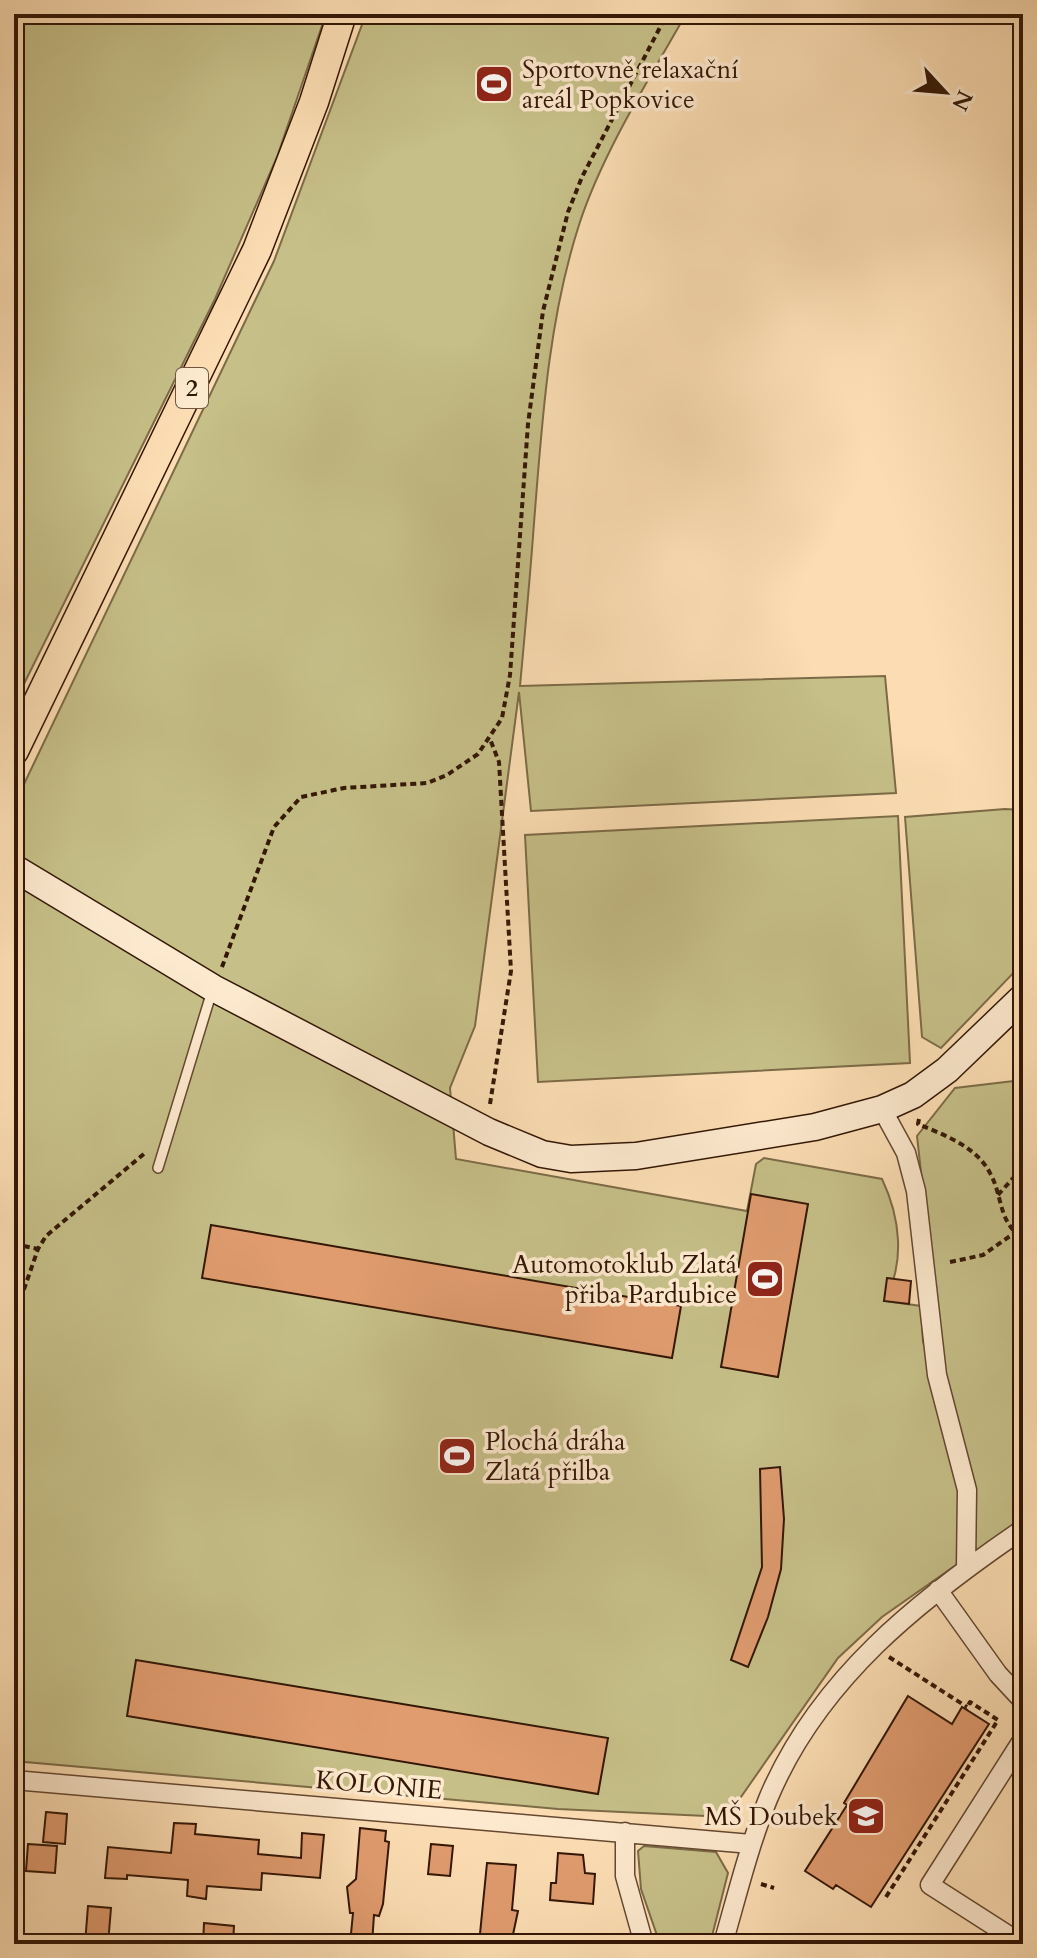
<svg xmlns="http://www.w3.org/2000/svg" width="1037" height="1958" font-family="Cardo,serif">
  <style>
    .green { fill: #c6bf88; stroke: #7c6b47; stroke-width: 2 }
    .building { fill: #e09c6f; stroke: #331706; stroke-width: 2 }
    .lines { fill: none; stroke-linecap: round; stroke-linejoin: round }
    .lane-casing { stroke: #654831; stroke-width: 12 }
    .street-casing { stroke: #654831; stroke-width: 21 }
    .secondary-casing { stroke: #331706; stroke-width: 29 }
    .primary-casing { stroke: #331706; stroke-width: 31 }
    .path { stroke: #331706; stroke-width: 4; stroke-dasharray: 6 4; stroke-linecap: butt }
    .lane { stroke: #fde9ce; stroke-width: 9 }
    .street { stroke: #fde9ce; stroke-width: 18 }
    .secondary { stroke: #fde9ce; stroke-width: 26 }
    .primary { stroke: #fcddb3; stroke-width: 28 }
    .labels { text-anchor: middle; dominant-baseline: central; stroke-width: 7; stroke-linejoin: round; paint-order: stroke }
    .shield { fill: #fde9ce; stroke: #705642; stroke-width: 2 }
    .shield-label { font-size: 24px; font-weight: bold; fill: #331706 }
    .poi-label { font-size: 26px; fill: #331706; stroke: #fde9ce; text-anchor: start }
    .street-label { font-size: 26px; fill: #331706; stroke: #fde9ce }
  </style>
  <rect width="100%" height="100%" fill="#fcddb3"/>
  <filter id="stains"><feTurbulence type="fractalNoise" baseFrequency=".0025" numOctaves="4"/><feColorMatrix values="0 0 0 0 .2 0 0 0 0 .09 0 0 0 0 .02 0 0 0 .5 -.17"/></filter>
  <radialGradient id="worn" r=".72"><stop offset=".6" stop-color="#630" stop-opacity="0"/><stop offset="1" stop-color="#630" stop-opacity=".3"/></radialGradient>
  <path class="green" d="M 14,14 L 326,14 L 277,157 L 215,299 L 14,704 Z
    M 366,14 L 686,14 C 650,77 601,156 579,225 C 548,321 542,423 534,523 C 530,578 525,632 520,686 L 885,676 L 896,793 L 531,811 L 519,692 L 475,1026 L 450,1088 L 456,1159 L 747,1211 L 756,1164 L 764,1158 L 882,1179 C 900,1217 906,1263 884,1301 L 921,1306 L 923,1341 L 931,1370 L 943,1369 L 917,1136 L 955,1088 L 1023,1080 L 1023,1518 L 882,1617 L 838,1658 L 727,1817 L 558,1809 L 14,1761 L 14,805 L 274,261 Z
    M 1005,809 L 1023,810 L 1023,963 L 941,1048 L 922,1037 L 905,817 Z
    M 898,816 L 910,1063 L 538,1082 L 525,835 Z
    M 644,1846 L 716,1852 L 728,1873 L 710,1944 L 660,1944 L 641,1889 L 638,1851 Z"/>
  <path class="building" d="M 751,1194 L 808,1204 L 778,1377 L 721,1367 Z
    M 211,1225 L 681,1306 L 672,1358 L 202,1278 Z
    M 887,1278 L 911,1281 L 909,1304 L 884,1301 Z
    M 780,1467 L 784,1519 L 781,1569 L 768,1617 L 748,1667 L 731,1660 L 762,1567 L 760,1469 Z
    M 136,1660 L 608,1738 L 598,1794 L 127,1716 Z
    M 908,1696 L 952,1724 L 962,1707 L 989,1724 L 871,1907 L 836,1885 L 833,1889 L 805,1871 L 847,1805 L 844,1803 Z
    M 46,1812 L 67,1814 L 65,1844 L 43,1842 Z
    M 174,1823 L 196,1824 L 195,1834 L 259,1840 L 258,1854 L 301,1858 L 302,1833 L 324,1835 L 320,1878 L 262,1873 L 261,1890 L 207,1886 L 206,1899 L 187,1896 L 188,1880 L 127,1875 L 127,1879 L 105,1878 L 108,1847 L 171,1853 Z
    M 360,1828 L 386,1831 L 385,1841 L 389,1842 L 383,1904 L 379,1916 L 374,1915 L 372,1944 L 350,1944 L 353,1913 L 350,1913 L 347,1887 L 356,1879 Z
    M 28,1844 L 57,1846 L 55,1873 L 26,1871 Z
    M 431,1844 L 453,1846 L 450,1876 L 428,1874 Z
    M 558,1853 L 583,1855 L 585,1873 L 595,1874 L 593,1904 L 550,1900 L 551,1883 L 556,1883 Z
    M 487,1863 L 516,1865 L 512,1910 L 518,1911 L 511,1944 L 479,1944 Z
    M 88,1906 L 111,1908 L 108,1944 L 85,1944 Z
    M 204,1923 L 234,1926 L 233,1944 L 203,1944 Z"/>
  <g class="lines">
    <defs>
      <path id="lane" d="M 158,1168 L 212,991"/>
      <path id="street" d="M 882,1109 L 906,1153 L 916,1191 L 937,1375 L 967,1490 L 966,1568
        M 938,1590 L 998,1674 L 1023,1701
        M 14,1780 L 751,1844
        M 625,1832 L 625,1876 L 644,1944
        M 723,1944 C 737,1895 749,1846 768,1799 C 818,1679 919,1600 1023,1529
        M 1022,1944 L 930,1885 L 1023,1739"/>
      <path id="secondary" d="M 14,868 L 213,988 L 489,1132 L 542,1154 L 571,1159 L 636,1156 L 815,1127 L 882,1109 L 913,1095 L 947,1070 L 1023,997"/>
      <path id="primary" d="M 14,751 L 257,250 L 314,102 L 342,14"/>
    </defs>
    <use href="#lane" class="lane-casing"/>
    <use href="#street" class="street-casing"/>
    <use href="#secondary" class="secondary-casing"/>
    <use href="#primary" class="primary-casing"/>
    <path class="path" d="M 222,967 L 274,827 L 301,797 L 344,788 L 427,783 L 447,775 L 478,754 L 502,718 L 510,675 L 528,424 L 543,311 L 568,212 L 582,177 L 667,14
      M 490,1104 L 511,971 L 499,762 L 490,739
      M 919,1119 L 918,1124 C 944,1135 976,1146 990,1173 C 1003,1196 998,1223 1023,1238
      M 998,1195 L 1023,1167
      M 14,1244 L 38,1249
      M 950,1262 L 983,1255 L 1023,1227
      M 14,1318 L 38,1249 L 46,1236 L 145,1153
      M 889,1657 L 967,1707
      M 761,1884 L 774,1888
      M 886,1897 L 998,1720 L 970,1702 L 966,1709"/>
    <use href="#lane" class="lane"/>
    <use href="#street" class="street"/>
    <use href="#secondary" class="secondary"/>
    <use href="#primary" class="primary"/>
  </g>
  <defs>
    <symbol id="stadium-square" viewBox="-11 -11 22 22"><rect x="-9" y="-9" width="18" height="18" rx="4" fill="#8f2418" stroke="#fde9ce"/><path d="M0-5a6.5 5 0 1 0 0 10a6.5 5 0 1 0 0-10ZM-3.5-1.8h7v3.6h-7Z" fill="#fff"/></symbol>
    <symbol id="school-square" viewBox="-11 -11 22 22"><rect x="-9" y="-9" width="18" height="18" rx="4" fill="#8f2418" stroke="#fde9ce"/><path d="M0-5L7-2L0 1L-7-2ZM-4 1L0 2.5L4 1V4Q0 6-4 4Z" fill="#fff"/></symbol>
  </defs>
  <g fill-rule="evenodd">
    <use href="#stadium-square" x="472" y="62" width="44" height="44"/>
    <use href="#stadium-square" x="743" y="1257" width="44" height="44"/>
    <use href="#stadium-square" x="435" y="1434" width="44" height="44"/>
    <use href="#school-square" x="844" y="1794" width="44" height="44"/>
  </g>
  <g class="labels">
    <rect class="shield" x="176" y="368" width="32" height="40" rx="6"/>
    <g class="shield-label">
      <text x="192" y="388">2</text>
    </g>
    <g class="poi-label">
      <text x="522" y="69">Sportovně relaxační<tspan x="522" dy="30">areál Popkovice</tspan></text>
      <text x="737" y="1264" text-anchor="end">Automotoklub Zlatá<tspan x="737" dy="30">přiba Pardubice</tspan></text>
      <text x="485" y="1441">Plochá dráha<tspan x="485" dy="30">Zlatá přilba</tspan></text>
      <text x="838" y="1816" text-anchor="end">MŠ Doubek</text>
    </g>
    <g class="street-label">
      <text transform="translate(379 1785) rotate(5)">KOLONIE</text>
    </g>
  </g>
  <rect width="1037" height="1958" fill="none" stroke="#fcddb3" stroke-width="48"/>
  <rect x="16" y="16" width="1005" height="1926" fill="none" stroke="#331706" stroke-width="4"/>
  <rect x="24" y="24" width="989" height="1910" fill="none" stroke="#331706" stroke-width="2"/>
  <g transform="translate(945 92) rotate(116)" stroke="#fde9ce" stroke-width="6" paint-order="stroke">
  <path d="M0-6L14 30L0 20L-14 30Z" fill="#331706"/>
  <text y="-12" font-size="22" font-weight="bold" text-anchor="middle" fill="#331706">N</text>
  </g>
  <rect width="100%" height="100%" filter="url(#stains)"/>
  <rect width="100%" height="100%" fill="url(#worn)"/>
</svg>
